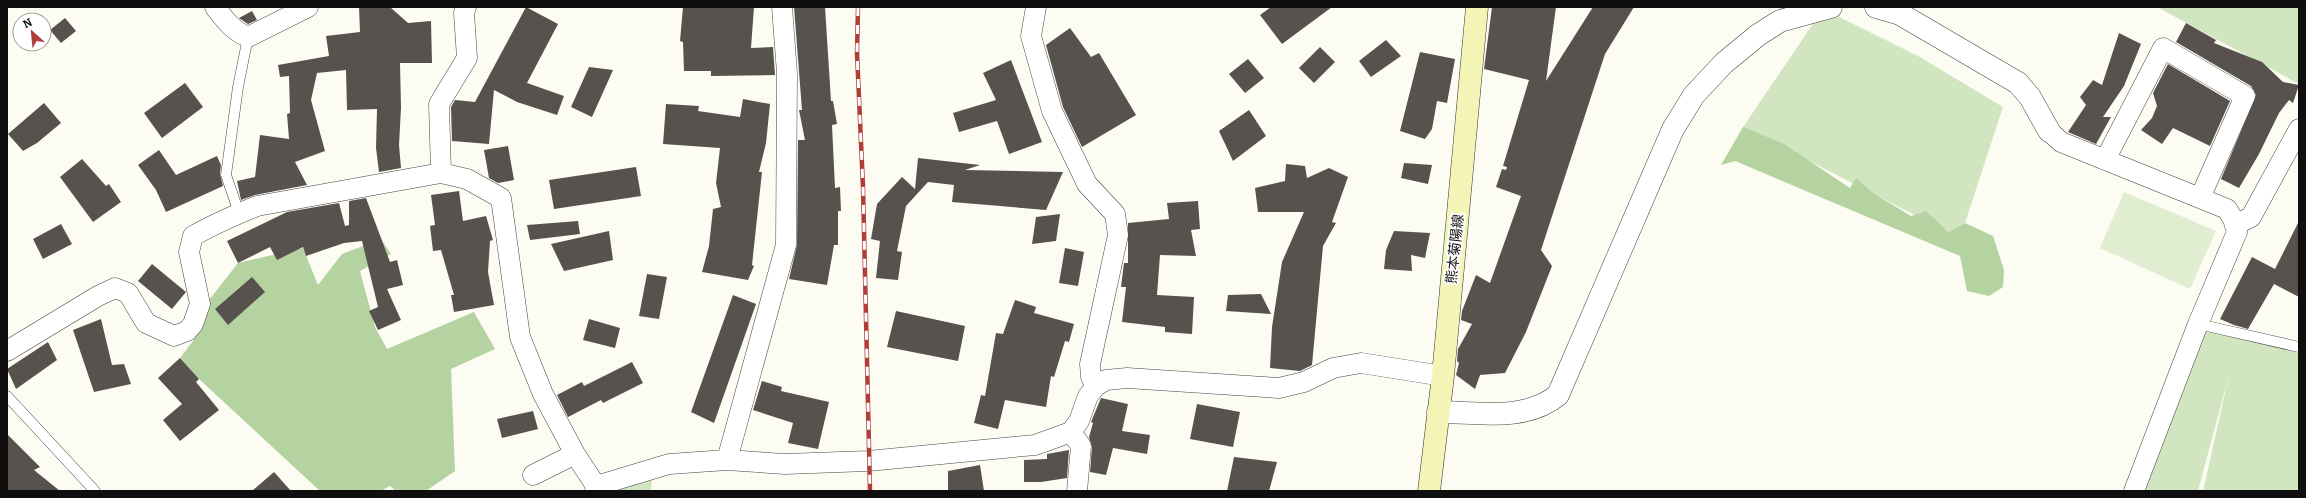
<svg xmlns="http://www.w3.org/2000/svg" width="2306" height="498" font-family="Bitter,'Noto Sans JP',serif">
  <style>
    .green { fill: #d0e5c0 }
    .forest { fill: #b4d3a1 }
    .pitch { fill: #e1edd1 }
    .building { fill: #57524d }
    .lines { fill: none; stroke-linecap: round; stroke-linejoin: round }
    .service-casing { stroke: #424242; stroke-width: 11 }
    .minor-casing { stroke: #424242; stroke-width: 21 }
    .tertiary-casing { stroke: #424242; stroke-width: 23 }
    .secondary-casing { stroke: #313131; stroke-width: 23 }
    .service { stroke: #fff; stroke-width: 10 }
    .minor { stroke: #fff; stroke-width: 20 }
    .tertiary { stroke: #fff; stroke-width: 22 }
    .secondary { stroke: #f5f4b7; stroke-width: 22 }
    .rail-casing { stroke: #af3d38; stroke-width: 4.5 }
    .rail { stroke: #fff; stroke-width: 3; stroke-dasharray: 9; stroke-linecap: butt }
    .labels { text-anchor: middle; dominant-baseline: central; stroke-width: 4; stroke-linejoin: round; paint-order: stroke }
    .street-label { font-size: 14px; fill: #0f0f0f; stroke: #fff }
  </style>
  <rect width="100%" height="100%" fill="#fdfcf3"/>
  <path class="green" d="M 2157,7 L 2299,7 L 2299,84 Z
    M 1823,9 L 1918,56 L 2003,107 L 1965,223 L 1948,232 L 1743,127 Z
    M 2198,324 L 2299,347 L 2298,491 L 2203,491 L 2229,375 L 2198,491 L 2138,491 Z
    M 652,480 L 651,491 L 610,491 Z"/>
  <path class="forest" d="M 1743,127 L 1784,144 L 1850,188 L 1856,178 L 1873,193 L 1911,216 L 1926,211 L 1948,232 L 1965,223 L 1993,236 L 2004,270 L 2003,287 L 1989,296 L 1967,291 L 1960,256 L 1735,161 L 1721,165 Z
    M 381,239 L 391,254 L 360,271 L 375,327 L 387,349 L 474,312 L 495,349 L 451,369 L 455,471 L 426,491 L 396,491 L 390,486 L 381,491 L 320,491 L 199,379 L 180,358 L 193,341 L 209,300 L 238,263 L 303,248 L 318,285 L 342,254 Z"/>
  <path class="pitch" d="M 2124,192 L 2216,231 L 2190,289 L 2100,248 Z"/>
  <path class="building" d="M 359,7 L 390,7 L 408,23 L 431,21 L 432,63 L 400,63 L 401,108 L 399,145 L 401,168 L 379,172 L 376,148 L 377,109 L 347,110 L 346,70 L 317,73 L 311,100 L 325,151 L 295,162 L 307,185 L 255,195 L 241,200 L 237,181 L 255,177 L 260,135 L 289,139 L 287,114 L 290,113 L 289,76 L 280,77 L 278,65 L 329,56 L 326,36 L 360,32 Z
    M 526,7 L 558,24 L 527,83 L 564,96 L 557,115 L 517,102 L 494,90 L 489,144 L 452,141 L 451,107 L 455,100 L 475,102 Z
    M 683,7 L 754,7 L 751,48 L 773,47 L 775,75 L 711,76 L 711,71 L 684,71 L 683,42 L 680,41 Z
    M 794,7 L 825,7 L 831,101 L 833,101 L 837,124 L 832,125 L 835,188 L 840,187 L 841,211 L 838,211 L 838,245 L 834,245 L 827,285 L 789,279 L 797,245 L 798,140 L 805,140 L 799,110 L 802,110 Z
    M 1271,7 L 1332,7 L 1282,44 L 1260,15 Z
    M 1492,7 L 1556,7 L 1546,81 L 1593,7 L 1634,7 L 1605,54 L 1541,250 L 1552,266 L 1526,332 L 1505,373 L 1480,375 L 1475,389 L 1456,375 L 1459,363 L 1457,361 L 1458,349 L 1472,324 L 1461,320 L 1462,311 L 1476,275 L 1490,283 L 1521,196 L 1496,187 L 1502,169 L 1506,170 L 1507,167 L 1503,166 L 1529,80 L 1484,69 Z
    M 252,11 L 257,20 L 248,24 L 239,18 Z
    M 65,18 L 76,31 L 61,43 L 50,30 Z
    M 2186,23 L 2216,40 L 2214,43 L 2262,62 L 2283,82 L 2299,85 L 2293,103 L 2289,100 L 2279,113 L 2259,154 L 2239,188 L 2221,179 L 2256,95 L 2251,86 L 2176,42 Z
    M 1070,28 L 1091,57 L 1099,53 L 1136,115 L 1082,147 L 1063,107 L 1046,45 Z
    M 2119,33 L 2141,44 L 2124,86 L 2103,117 L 2111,117 L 2096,144 L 2068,132 L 2086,105 L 2080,97 L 2093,80 L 2102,85 Z
    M 1386,40 L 1401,56 L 1371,77 L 1359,61 Z
    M 1320,47 L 1335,62 L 1314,83 L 1299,68 Z
    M 1420,52 L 1455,59 L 1447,103 L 1437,101 L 1432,129 L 1425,139 L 1400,131 Z
    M 1248,59 L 1264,78 L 1245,93 L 1229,74 Z
    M 1011,60 L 1042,142 L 1009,154 L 997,121 L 959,132 L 953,113 L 996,100 L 983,73 Z
    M 2168,64 L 2230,101 L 2210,146 L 2173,128 L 2162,144 L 2141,130 L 2152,118 L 2157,106 L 2153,93 Z
    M 589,67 L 613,70 L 592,117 L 571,107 Z
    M 185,83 L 203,107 L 162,138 L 144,113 Z
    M 743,99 L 770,104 L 766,143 L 759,172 L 762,172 L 752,265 L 754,266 L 748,280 L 702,272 L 709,246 L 713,209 L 721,207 L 716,183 L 720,148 L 663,144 L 666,104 L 699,106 L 698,111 L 740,117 Z
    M 44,103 L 61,123 L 37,143 L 23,151 L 8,134 Z
    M 1249,110 L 1266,136 L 1233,161 L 1219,131 Z
    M 508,146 L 514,180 L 498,183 L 489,178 L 484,150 Z
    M 159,150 L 176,175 L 217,156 L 221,165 L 220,174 L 223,186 L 166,212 L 156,190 L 138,165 Z
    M 918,158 L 980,165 L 965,170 L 1063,172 L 1046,210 L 952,202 L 954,185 L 928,182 L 906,206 L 897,251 L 902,252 L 898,280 L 876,278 L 880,241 L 871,239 L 877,204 L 902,177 L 915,189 Z
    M 82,159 L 106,186 L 109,184 L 121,202 L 93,222 L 60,177 Z
    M 1404,163 L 1432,165 L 1428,184 L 1401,178 Z
    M 1286,164 L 1305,166 L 1307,178 L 1329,168 L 1348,177 L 1332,222 L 1336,223 L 1323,246 L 1312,365 L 1300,371 L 1270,368 L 1272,327 L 1282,262 L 1304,212 L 1258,212 L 1255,188 L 1285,181 Z
    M 636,167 L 641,196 L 554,209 L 549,180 Z
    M 459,191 L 463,221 L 486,216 L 493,240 L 490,241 L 488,272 L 494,305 L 454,312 L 451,295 L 454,295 L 441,250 L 433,251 L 430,226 L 435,225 L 431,195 Z
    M 366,198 L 390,262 L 397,260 L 403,285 L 387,289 L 401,320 L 378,330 L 369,311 L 378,307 L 362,241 L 344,243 L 306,256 L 303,247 L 277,260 L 270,247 L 238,263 L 227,241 L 287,212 L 339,203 L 345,226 L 349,225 L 349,201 Z
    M 1198,201 L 1200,229 L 1191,230 L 1196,256 L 1160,255 L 1157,295 L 1194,297 L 1192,334 L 1165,332 L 1165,327 L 1122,322 L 1126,287 L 1121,287 L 1124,263 L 1128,263 L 1128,223 L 1169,219 L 1167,203 Z
    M 1060,214 L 1056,241 L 1032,244 L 1036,217 Z
    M 578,221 L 580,234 L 530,240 L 527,225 Z
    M 2299,221 L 2299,297 L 2274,284 L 2248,329 L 2234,325 L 2220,319 L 2252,257 L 2275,269 Z
    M 61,224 L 72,244 L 43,259 L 33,239 Z
    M 609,231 L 613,260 L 564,271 L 551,244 Z
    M 1394,231 L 1430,233 L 1425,258 L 1411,255 L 1412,271 L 1384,269 L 1386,250 Z
    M 1065,248 L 1084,252 L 1078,286 L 1059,283 Z
    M 152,264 L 186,292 L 172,309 L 138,281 Z
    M 647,274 L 667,277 L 659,319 L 639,316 Z
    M 252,277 L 265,292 L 228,325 L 215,309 Z
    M 1261,294 L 1271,314 L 1226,311 L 1228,295 Z
    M 733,295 L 756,304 L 714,423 L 691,412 Z
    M 1015,300 L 1036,307 L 1034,313 L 1074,324 L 1069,342 L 1065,341 L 1054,377 L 1051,376 L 1046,407 L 1005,400 L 998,429 L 974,423 L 981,395 L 985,396 L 996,333 L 1003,334 Z
    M 896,311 L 965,326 L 958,361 L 887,347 Z
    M 101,319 L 112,365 L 124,364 L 131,384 L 94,392 L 73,330 Z
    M 589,319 L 620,328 L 615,348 L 583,340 Z
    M 48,342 L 57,360 L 16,389 L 7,369 Z
    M 180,358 L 199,379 L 196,382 L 219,410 L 180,441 L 163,420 L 182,404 L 158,378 Z
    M 632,362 L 643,383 L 603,403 L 601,400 L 568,417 L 557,395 L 582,382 L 584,386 Z
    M 762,381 L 782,387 L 781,391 L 829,402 L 818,449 L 788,443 L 793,423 L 753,410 Z
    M 1101,398 L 1128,404 L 1122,431 L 1150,435 L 1147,454 L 1113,448 L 1106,475 L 1090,472 L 1092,447 L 1089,437 L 1093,423 L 1091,422 Z
    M 1197,404 L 1240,412 L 1233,447 L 1190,439 Z
    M 533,411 L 538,429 L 502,438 L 497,419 Z
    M 7,434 L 40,467 L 34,470 L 60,491 L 7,491 Z
    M 1069,450 L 1067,478 L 1041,482 L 1024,482 L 1024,460 L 1047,459 L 1047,454 Z
    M 1234,457 L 1277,462 L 1269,491 L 1227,491 Z
    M 980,465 L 984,491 L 948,491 L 948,471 Z
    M 274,472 L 291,491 L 252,491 Z"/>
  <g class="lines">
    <defs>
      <path id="service" d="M 239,213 L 226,175 L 238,87 L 248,37
        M 2198,324 L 2299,347
        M 7,396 L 95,491"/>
      <path id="minor" d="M 215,7 C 225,20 233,31 248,37 L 308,7
        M 1036,7 L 1031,36 L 1052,111 L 1087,184 L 1115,214 L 1118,235 L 1090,364 L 1091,377 L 1096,386
        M 2049,131 L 2061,142 L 2227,209 L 2233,219 L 2237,232 L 2198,324 L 2134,491
        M 2105,160 L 2163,48 L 2245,96 L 2200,198
        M 441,173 L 439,104 L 467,58 L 464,13 L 466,7
        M 2235,225 L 2251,217 L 2299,129
        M 7,351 L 98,296 L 115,288 L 128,293 L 146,323 L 174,336 L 187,331 L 193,324 L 200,304 L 189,252 L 193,236 C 214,224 235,215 257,206 L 441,173 L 467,179 L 501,198 L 520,337 L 543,394 L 575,454 L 596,486 L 595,491
        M 1071,432 L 1081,446 L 1077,491
        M 727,460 L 786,245 L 787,73 L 782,7
        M 533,475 L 575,454
        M 596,486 L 669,464 L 727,460 L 785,464 L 868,461 L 1035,445 L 1071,432 L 1079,421 L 1088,396 L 1096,386 L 1106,380 L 1127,378 L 1279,388 L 1304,382 L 1333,368 L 1361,363 L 1443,376"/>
      <path id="tertiary" d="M 1876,7 L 1900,14 L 2018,83 L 2030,97 L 2049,131
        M 1438,412 C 1478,412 1525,422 1558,395 L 1673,129 L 1694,95 L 1724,63 L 1758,35 L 1780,21 L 1831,7"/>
      <path id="secondary" d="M 1429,491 L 1443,376 L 1477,7"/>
    </defs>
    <use href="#service" class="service-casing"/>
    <use href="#minor" class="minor-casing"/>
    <use href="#tertiary" class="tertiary-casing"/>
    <use href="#secondary" class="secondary-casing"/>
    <use href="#service" class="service"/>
    <use href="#minor" class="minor"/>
    <use href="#tertiary" class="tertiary"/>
    <use href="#secondary" class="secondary"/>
    <defs>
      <path id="rail" d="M 858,7 L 857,53 L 863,187 L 870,491"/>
    </defs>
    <use href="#rail" class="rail-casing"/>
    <use href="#rail" class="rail"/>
  </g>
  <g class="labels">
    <g class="street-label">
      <text transform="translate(1455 249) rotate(-84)">熊本菊陽線</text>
    </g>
  </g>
  <rect width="2306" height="498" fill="none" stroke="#0f0f0f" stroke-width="16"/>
  <g transform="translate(32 32) rotate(333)"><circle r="19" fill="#ffffff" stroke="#9f9f9f"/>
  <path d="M0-3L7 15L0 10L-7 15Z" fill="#af3d38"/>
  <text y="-6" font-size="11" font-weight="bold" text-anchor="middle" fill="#0f0f0f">N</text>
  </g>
</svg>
